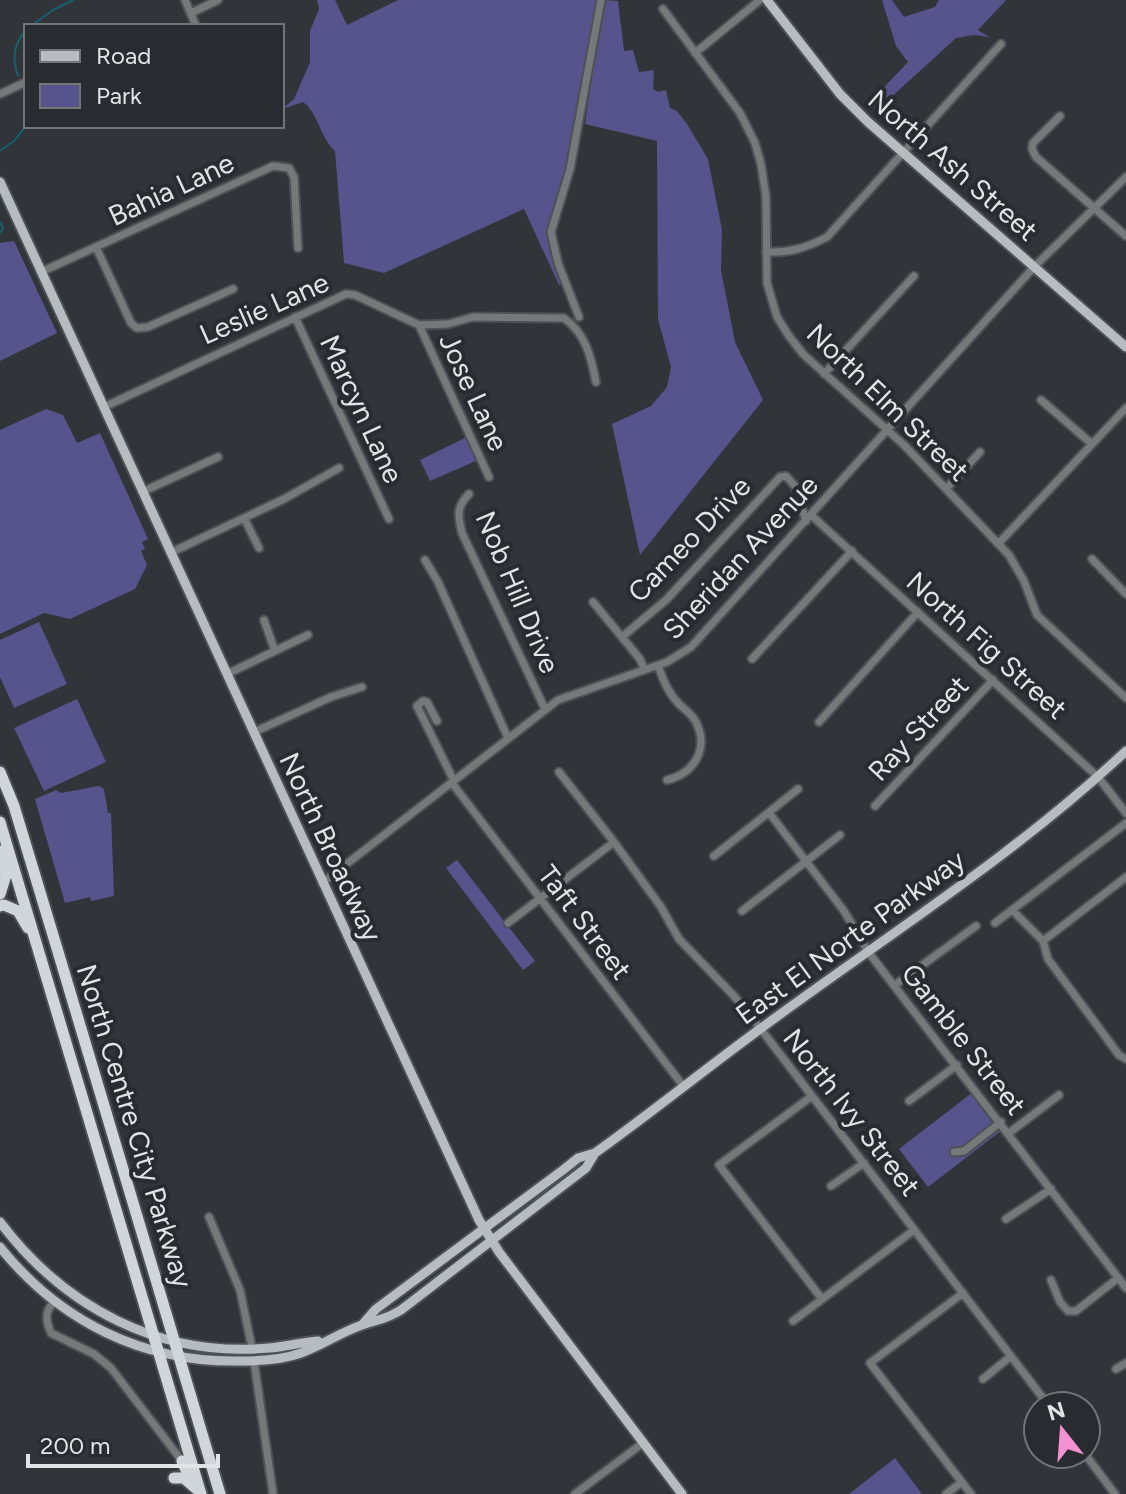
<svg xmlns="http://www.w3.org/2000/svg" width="1126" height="1494" font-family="Figtree,sans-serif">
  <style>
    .green { fill: #57538c }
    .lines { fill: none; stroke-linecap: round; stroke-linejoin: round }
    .stream { stroke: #17616e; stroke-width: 2 }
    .minor-casing { stroke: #4d5155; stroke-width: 11 }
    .major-casing { stroke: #4d5155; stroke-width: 13 }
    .highway-casing { stroke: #4d5155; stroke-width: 15 }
    .minor { stroke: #76797a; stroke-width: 7 }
    .major { stroke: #b6bcbf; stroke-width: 9 }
    .highway { stroke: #d0d6da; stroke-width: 11 }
    .labels { text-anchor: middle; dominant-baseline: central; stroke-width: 8; stroke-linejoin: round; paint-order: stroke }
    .street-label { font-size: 28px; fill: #e1e3e6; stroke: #282b2f }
  </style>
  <rect width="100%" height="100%" fill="#313539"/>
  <path class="green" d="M 317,0 L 335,0 L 347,25 L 398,0 L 597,0 L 572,147 L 551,215 L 548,236 L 563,284 L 559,285 L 524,209 L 384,273 L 344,263 L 335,151 C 320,137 317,111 303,102 L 282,109 L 294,99 L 310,62 L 310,31 L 319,9 Z
    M 603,0 L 618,1 L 624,51 L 633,50 L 639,72 L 654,70 L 653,89 L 658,92 L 666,90 L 670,108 L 677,111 L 687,124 L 708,159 L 722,230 L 721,270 L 735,342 L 763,400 L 640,555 L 612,424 L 651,406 L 667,387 L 671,367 L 658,319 L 657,141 L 585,124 Z
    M 882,0 L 892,0 L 904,17 L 935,7 L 939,0 L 1006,0 L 978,30 L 989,37 L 974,35 L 956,38 L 877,110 L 869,103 L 908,62 L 896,46 Z
    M 14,241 L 57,333 L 0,361 L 0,243 Z
    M 46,409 L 63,415 L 77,443 L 100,433 L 148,539 L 142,542 L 145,549 L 141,551 L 147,565 L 135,589 L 70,619 L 44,613 L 0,634 L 0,430 Z
    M 467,437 L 478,460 L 430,481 L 420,460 Z
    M 39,622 L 67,684 L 14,708 L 0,677 L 0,640 Z
    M 77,699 L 106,762 L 44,791 L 14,728 Z
    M 99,786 L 104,789 L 108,813 L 111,813 L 114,896 L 91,901 L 90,897 L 65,903 L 35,799 L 56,790 L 61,793 Z
    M 457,860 L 535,961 L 523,970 L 446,868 Z
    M 973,1092 L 1002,1130 L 928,1187 L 899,1149 Z
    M 895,1458 L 922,1494 L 849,1494 Z"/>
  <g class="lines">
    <path class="stream" d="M 31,26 L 53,10 L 73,0
      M 18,76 C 12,58 13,45 26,30
      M 1,150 L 14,141 L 26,126
      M 0,222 L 3,229 L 0,233"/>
    <defs>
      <path id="minor" d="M 185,0 L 196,26
        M 663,9 L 740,113 L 755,143 L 761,164 L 766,197 L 767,283 L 777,317 L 789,336 L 803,354 L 904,445 L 1009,555 L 1024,581 L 1037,615 L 1126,698
        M 191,13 L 218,0
        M 695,53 L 760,0
        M 0,94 L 26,82
        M 1060,116 L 1033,143 L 1032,149 L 1036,157 L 1126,236
        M 96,247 L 131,323 L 137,328 L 148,327 L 233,289
        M 766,252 C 789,253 806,248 827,237 L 1001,44
        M 41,272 L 273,166 L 289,168 L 294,177 L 298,248
        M 295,317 L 389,519
        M 579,317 L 558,263 L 551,232 L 570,169 L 601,0
        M 419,325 L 489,477
        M 824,374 L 914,276
        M 1041,400 L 1092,444
        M 104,407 L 346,294 L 355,295 L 419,325 L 448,324 L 473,317 L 564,318 C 586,334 591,357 596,382
        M 947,488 L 980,452
        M 142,492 L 218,457
        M 469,494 C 456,507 458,516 462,533 L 545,709
        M 811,515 L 1098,777 L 1126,813
        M 244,518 L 259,548
        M 998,544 L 1126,408
        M 170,553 L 284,499 L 339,468
        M 1092,559 L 1126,594
        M 425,560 L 438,582 L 508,738
        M 593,602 L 640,659 L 644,669
        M 264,620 L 275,651
        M 622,637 L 666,600 L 780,477 L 786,476 L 795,486 L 806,521
        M 752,659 L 852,551
        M 658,665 C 662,678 669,694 679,704 C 685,710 692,714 696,722 C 709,748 695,773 667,780
        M 227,674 L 308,635
        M 437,721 L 427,702 L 423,701 L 417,706 L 454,781
        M 819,722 L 918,612
        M 254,732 L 331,697 L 362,687
        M 559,772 L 614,842 L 661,907 L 679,939 L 734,996 L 760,1028 L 1049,1406
        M 452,783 L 684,1087
        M 875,806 L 993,680
        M 770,814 L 844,911 L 869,953 L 1126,1288
        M 714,856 L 798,789
        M 322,883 L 558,700 L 667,662 L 691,647 L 1035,266 L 1126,177
        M 1012,910 L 1043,941
        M 742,911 L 840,835
        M 508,923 L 614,842
        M 995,923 L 1126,823
        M 1043,941 L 1048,959 L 1119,1055 L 1126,1059
        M 1043,941 L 1126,877
        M 895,985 L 976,926
        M 812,1096 L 719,1165 L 822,1299
        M 909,1101 L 957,1065
        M 1009,1133 L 1059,1095
        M 954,1152 L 964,1151 L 1001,1122
        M 831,1186 L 864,1163
        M 209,1217 L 240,1290 L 252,1348
        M 1006,1219 L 1051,1189
        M 1051,1280 L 1060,1302 L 1068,1311 L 1076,1311 L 1118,1278
        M 963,1293 L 870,1363 L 971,1494
        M 54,1302 C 44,1312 46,1321 51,1333 L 94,1354 L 111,1368 L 182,1461
        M 793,1321 L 914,1230
        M 254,1361 L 273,1494
        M 1116,1369 L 1126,1363
        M 983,1379 L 1011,1356
        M 1085,1454 L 1115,1494
        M 575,1494 L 643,1443
        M 946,1494 L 962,1482"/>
      <path id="major" d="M 767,0 L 840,94 L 868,122 L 1126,347
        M 0,182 L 479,1220 L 499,1252 L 682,1494
        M 0,1222 C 65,1308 160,1358 269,1348 C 286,1347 301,1342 318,1341
        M 0,1247 C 60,1322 144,1363 240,1361 C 260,1361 282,1360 301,1353 C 321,1346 341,1332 362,1325 C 379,1319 385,1320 401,1310 L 586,1168 L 595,1153
        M 362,1325 L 376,1309 L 563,1170 L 578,1158 L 595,1153 C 651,1113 704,1070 760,1029 C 883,938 1014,856 1126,751"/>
      <path id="highway" d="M 0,772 L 14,806 L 56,945 L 220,1494
        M 0,822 L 201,1494
        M 0,851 L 6,875 L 0,894
        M 0,906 L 4,905 L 18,911 L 28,928
        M 182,1461 L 192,1483
        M 174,1478 L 184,1478 L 200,1492"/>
    </defs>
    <use href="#minor" class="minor-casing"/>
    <use href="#major" class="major-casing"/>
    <use href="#highway" class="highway-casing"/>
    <use href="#minor" class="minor"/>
    <use href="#major" class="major"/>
    <use href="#highway" class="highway"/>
  </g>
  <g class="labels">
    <g class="street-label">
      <text transform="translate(953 165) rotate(41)">North Ash Street</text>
      <text transform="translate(171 189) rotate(-25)">Bahia Lane</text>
      <text transform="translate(264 308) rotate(-24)">Leslie Lane</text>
      <text transform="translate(474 392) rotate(65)">Jose Lane</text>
      <text transform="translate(888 402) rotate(44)">North Elm Street</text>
      <text transform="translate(362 409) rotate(65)">Marcyn Lane</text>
      <text transform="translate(689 539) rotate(-46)">Cameo Drive</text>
      <text transform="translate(740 557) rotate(-47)">Sheridan Avenue</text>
      <text transform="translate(518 592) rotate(67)">Nob Hill Drive</text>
      <text transform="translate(987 645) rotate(42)">North Fig Street</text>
      <text transform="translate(918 728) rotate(-47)">Ray Street</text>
      <text transform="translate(331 847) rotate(65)">North Broadway</text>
      <text transform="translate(585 922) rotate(53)">Taft Street</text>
      <text transform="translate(850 937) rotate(-36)">East El Norte Parkway</text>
      <text transform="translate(964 1039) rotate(52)">Gamble Street</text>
      <text transform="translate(852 1112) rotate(52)">North Ivy Street</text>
      <text transform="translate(135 1126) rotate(73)">North Centre City Parkway</text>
    </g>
  </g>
  <rect x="24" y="24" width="260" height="104" fill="#282b2f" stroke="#727578" stroke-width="2"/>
  <rect x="40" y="50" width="40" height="12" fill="#b6bcbf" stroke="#727578" stroke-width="2"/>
  <text x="96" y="64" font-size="24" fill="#e1e3e6">Road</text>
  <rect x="40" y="84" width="40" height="24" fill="#57538c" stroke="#727578" stroke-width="2"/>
  <text x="96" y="104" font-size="24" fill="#e1e3e6">Park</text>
  <g transform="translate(1062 1430) rotate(343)"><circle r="38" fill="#282b2f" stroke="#727578" stroke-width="2"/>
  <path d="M0-6L14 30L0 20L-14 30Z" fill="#f491d3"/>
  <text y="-12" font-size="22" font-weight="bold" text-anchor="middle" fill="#e1e3e6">N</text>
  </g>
  <path d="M28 1454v12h190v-12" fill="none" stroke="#e1e3e6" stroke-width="4"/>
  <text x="40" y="1454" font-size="24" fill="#e1e3e6" stroke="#282b2f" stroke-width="6" paint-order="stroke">200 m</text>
</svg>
